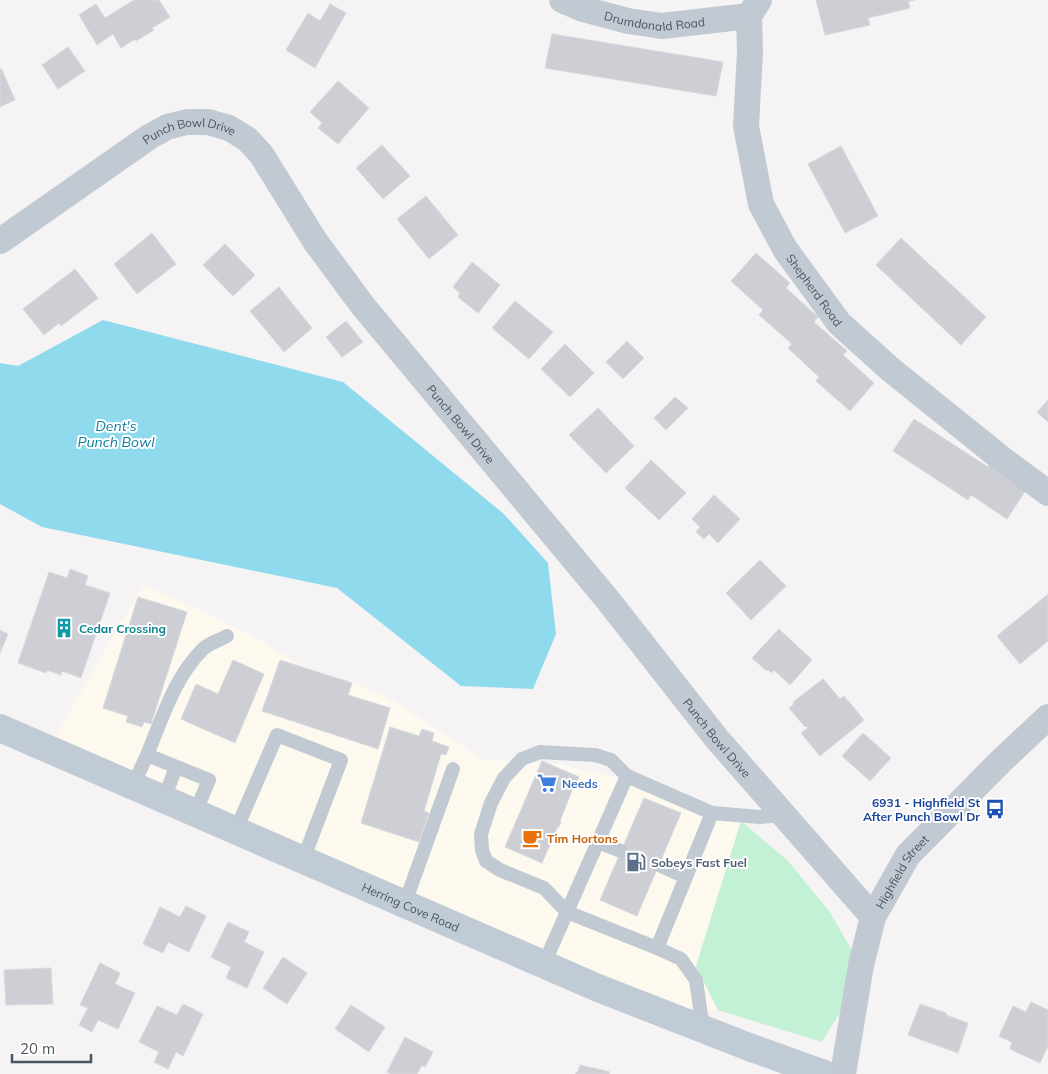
<svg xmlns="http://www.w3.org/2000/svg" width="1048" height="1074" font-family="Mulish,sans-serif">
  <style>
    .commercial { fill: #fdf9ef }
    .green { fill: #c3f1d5 }
    .water { fill: #90daee }
    .building { fill: #cdcfd5; stroke: #d7d9de }
    .lines { fill: none; stroke-linecap: round; stroke-linejoin: round }
    .service { stroke: #c1cad2; stroke-width: 14 }
    .minor { stroke: #c1cad2; stroke-width: 26 }
    .secondary { stroke: #c1cbd6; stroke-width: 28 }
    .labels { text-anchor: middle; dominant-baseline: central; stroke-width: 4; stroke-linejoin: round; paint-order: stroke }
    .street-label { font-size: 12px; fill: #4a5661; stroke: #fff }
    .culture-label { font-size: 12px; font-weight: bold; fill: #0d838f; stroke: #fff; text-anchor: start }
    .shop-label { font-size: 12px; font-weight: bold; fill: #366cbe; stroke: #fff; text-anchor: start }
    .transit-label { font-size: 12px; font-weight: bold; fill: #164399; stroke: #fff; text-anchor: end }
    .food-label { font-size: 12px; font-weight: bold; fill: #c56008; stroke: #fff; text-anchor: start }
    .service-label { font-size: 12px; font-weight: bold; fill: #4e5e75; stroke: #fff; text-anchor: start }
    .water-label { font-size: 14px; font-style: italic; fill: #0c7c9b; stroke: #fff }
  </style>
  <rect width="100%" height="100%" fill="#f5f3f3"/>
  <path class="commercial" d="M 144,584 L 247,633 L 303,666 L 383,694 L 482,759 L 562,765 L 650,785 L 741,821 L 696,966 L 717,1010 L 669,1017 L 45,753 Z"/>
  <path class="green" d="M 741,821 L 788,861 L 829,911 L 853,952 L 842,1009 L 822,1042 L 718,1010 L 696,966 Z"/>
  <path class="water" d="M 103,320 L 343,382 L 504,514 L 548,563 L 556,634 L 533,689 L 461,686 L 337,588 L 42,527 L 0,504 L 0,363 L 18,366 Z"/>
  <path class="building" d="M 134,0 L 159,0 L 170,17 L 152,28 L 154,30 L 136,41 L 135,39 L 121,48 L 113,34 L 97,45 L 79,15 L 96,4 L 105,18 Z
    M 816,0 L 915,0 L 908,2 L 910,8 L 868,18 L 870,25 L 825,35 Z
    M 330,4 L 346,13 L 315,68 L 286,50 L 308,13 L 320,21 Z
    M 552,34 L 723,62 L 716,96 L 545,68 Z
    M 68,47 L 85,71 L 58,89 L 42,65 Z
    M 1,68 L 15,100 L 0,107 L 0,69 Z
    M 338,81 L 369,108 L 338,144 L 318,128 L 322,123 L 310,112 Z
    M 382,145 L 410,176 L 383,199 L 356,168 Z
    M 841,146 L 878,216 L 845,233 L 808,164 Z
    M 426,196 L 458,235 L 429,259 L 397,219 Z
    M 152,233 L 176,264 L 137,294 L 114,264 Z
    M 901,238 L 986,317 L 961,345 L 876,265 Z
    M 225,244 L 255,275 L 233,296 L 203,265 Z
    M 756,253 L 790,283 L 786,288 L 818,317 L 814,322 L 847,351 L 843,355 L 874,383 L 850,411 L 816,381 L 819,377 L 788,348 L 792,344 L 759,315 L 763,310 L 731,281 Z
    M 472,262 L 500,285 L 478,313 L 458,297 L 460,293 L 453,287 Z
    M 75,269 L 98,298 L 61,326 L 59,323 L 44,335 L 23,309 Z
    M 279,287 L 312,328 L 284,352 L 250,311 Z
    M 515,301 L 553,332 L 529,359 L 492,328 Z
    M 346,321 L 363,342 L 342,357 L 326,337 Z
    M 627,341 L 644,358 L 623,379 L 606,362 Z
    M 565,344 L 594,373 L 570,397 L 541,369 Z
    M 675,397 L 688,408 L 666,430 L 654,418 Z
    M 1048,400 L 1048,422 L 1037,412 Z
    M 598,408 L 634,446 L 606,473 L 569,435 Z
    M 914,419 L 988,467 L 990,463 L 1028,487 L 1007,519 L 971,495 L 968,500 L 893,451 Z
    M 651,460 L 686,493 L 659,520 L 625,488 Z
    M 714,495 L 740,519 L 718,543 L 709,534 L 704,539 L 696,532 L 700,527 L 692,519 Z
    M 760,560 L 786,586 L 751,620 L 726,593 Z
    M 70,569 L 88,576 L 85,585 L 110,593 L 81,678 L 62,671 L 61,675 L 47,670 L 46,673 L 18,663 L 49,572 L 67,578 Z
    M 1048,594 L 1048,641 L 1020,664 L 997,636 Z
    M 138,597 L 187,612 L 151,724 L 144,722 L 142,727 L 126,722 L 128,716 L 103,708 Z
    M 779,629 L 812,660 L 790,685 L 774,670 L 771,673 L 768,670 L 767,671 L 752,658 Z
    M 0,630 L 8,634 L 0,653 Z
    M 233,660 L 264,674 L 235,743 L 181,719 L 196,684 L 218,694 Z
    M 280,660 L 352,683 L 348,695 L 390,708 L 378,749 L 262,711 Z
    M 823,679 L 840,699 L 844,696 L 864,720 L 820,756 L 801,733 L 808,728 L 806,726 L 805,727 L 789,708 L 794,704 L 793,702 Z
    M 390,727 L 419,736 L 422,729 L 434,733 L 432,741 L 449,747 L 446,755 L 441,754 L 424,811 L 429,813 L 419,842 L 361,823 Z
    M 863,733 L 891,758 L 870,781 L 842,756 Z
    M 542,761 L 579,777 L 576,783 L 578,784 L 575,789 L 573,788 L 560,821 L 561,822 L 559,827 L 558,826 L 542,863 L 505,847 Z
    M 644,798 L 681,813 L 637,916 L 600,900 Z
    M 186,906 L 206,916 L 189,952 L 168,942 L 163,953 L 143,944 L 160,907 L 180,917 Z
    M 228,922 L 249,932 L 244,942 L 264,952 L 247,988 L 226,978 L 231,967 L 211,957 Z
    M 283,957 L 307,973 L 287,1004 L 263,988 Z
    M 100,963 L 120,973 L 115,984 L 135,993 L 118,1029 L 98,1020 L 92,1032 L 79,1025 L 88,1008 L 80,1005 Z
    M 51,968 L 53,1004 L 6,1005 L 4,970 Z
    M 1031,1002 L 1048,1010 L 1048,1046 L 1040,1063 L 1010,1049 L 1012,1042 L 999,1036 L 1013,1006 L 1026,1012 Z
    M 183,1004 L 203,1014 L 183,1056 L 176,1052 L 168,1069 L 154,1062 L 159,1052 L 139,1042 L 157,1006 L 177,1015 Z
    M 920,1004 L 946,1013 L 946,1015 L 968,1023 L 958,1053 L 908,1035 Z
    M 351,1005 L 385,1027 L 369,1052 L 335,1029 Z
    M 405,1037 L 433,1052 L 425,1067 L 422,1065 L 417,1074 L 391,1074 L 387,1072 Z
    M 580,1065 L 610,1072 L 609,1074 L 576,1074 L 576,1072 L 578,1072 Z"/>
  <g class="lines">
    <path class="service" d="M 147,755 C 162,719 175,676 203,649 C 209,643 220,640 227,636
      M 627,776 L 611,760 L 595,755 L 540,752 L 522,759 L 504,778 L 491,803 L 481,834 L 482,850 L 486,861 L 500,870 L 544,888 L 567,912 L 657,948
      M 133,786 L 147,755 L 209,780 L 195,813
      M 164,799 L 176,767
      M 712,813 L 760,817 L 783,815
      M 236,830 L 277,735 L 341,760 L 303,860
      M 598,842 L 621,851
      M 659,865 L 685,877
      M 405,903 L 453,769
      M 544,964 L 627,776 L 712,813 L 657,948 L 681,959 L 696,980 L 703,1029"/>
    <g class="minor">
      <path id="s1" d="M 562,0 L 583,9 L 628,21 L 662,26 L 749,16"/>
      <path id="s2" d="M 759,0 L 749,16 L 750,52 L 746,126 L 761,204 L 785,249 L 839,323 L 890,369 L 1002,459 L 1048,493"/>
      <path id="s3" d="M 0,241 L 149,137 L 167,127 L 187,122 L 208,122 L 229,128 L 247,139 L 261,154 L 315,241 L 363,306 L 607,599 L 717,739 L 873,917"/>
      <path id="s4" d="M 843,1074 L 861,965 L 873,917 L 908,855 L 1001,761 L 1048,717"/>
    </g>
    <path class="secondary" id="s5" d="M 0,728 L 598,988 L 749,1047 L 824,1074"/>
  </g>
  <defs>
    <symbol id="building-bare" viewBox="-9 -9 18 18"><path d="M-4-6H4V6H1V3H-1V6H-4ZM-2.5-4.3h1.7v1.8h-1.7ZM.8-4.3h1.7v1.8H.8ZM-2.5-1h1.7V.8h-1.7ZM.8-1h1.7V.8H.8Z" fill="#0f9aa8" stroke="#fff" stroke-width="2.5" paint-order="stroke"/></symbol>
    <symbol id="supermarket-bare" viewBox="-9 -9 18 18"><path d="M-6-5.5h2.5l.6 2H6L4.5 2H-2.5L-4.4-4H-6ZM-1.5 3.2a1.3 1.3 0 1 0 .1 0ZM3 3.2a1.3 1.3 0 1 0 .1 0Z" fill="#3f7fe0" stroke="#fff" stroke-width="2.5" paint-order="stroke"/></symbol>
    <symbol id="bus-bare" viewBox="-9 -9 18 18"><path d="M-5-6H5V4H4V6H2V4H-2V6H-4V4H-5ZM-3.5-4V0h7V-4ZM-3.5 1.2v1.5H-2V1.2ZM2 1.2v1.5H3.5V1.2Z" fill="#1a4fb4" stroke="#fff" stroke-width="2.5" paint-order="stroke"/></symbol>
    <symbol id="cafe-bare" viewBox="-9 -9 18 18"><path d="M-5.5-4.5H6V0H3Q3 3.5 0 3.5H-2.5Q-5.5 3.5-5.5 0ZM3-3.2v2h1.7v-2ZM-6 4.5H4V6H-6Z" fill="#e8710a" stroke="#fff" stroke-width="2.5" paint-order="stroke"/></symbol>
    <symbol id="fuel-bare" viewBox="-9 -9 18 18"><path d="M-5.5-6h7V0h2V4h1.3V-2.5L3-4.5l.8-.8L6-3V5H2.5V1h-1V6h-7ZM-4.2-4.7v3.2H.2V-4.7Z" fill="#5c6f8a" stroke="#fff" stroke-width="2.5" paint-order="stroke"/></symbol>
  </defs>
  <g fill-rule="evenodd">
    <use href="#building-bare" x="50" y="614" width="28" height="28"/>
    <use href="#supermarket-bare" x="533" y="769" width="28" height="28"/>
    <use href="#bus-bare" x="981" y="795" width="28" height="28"/>
    <use href="#cafe-bare" x="518" y="824" width="28" height="28"/>
    <use href="#fuel-bare" x="622" y="848" width="28" height="28"/>
  </g>
  <g class="labels">
    <g class="street-label">
      <text stroke="none"><textPath href="#s1" startOffset="96">Drumdonald Road</textPath></text>
      <text stroke="none"><textPath href="#s3" startOffset="224">Punch Bowl Drive</textPath></text>
      <text stroke="none"><textPath href="#s2" startOffset="310">Shepherd Road</textPath></text>
      <text stroke="none"><textPath href="#s3" startOffset="644">Punch Bowl Drive</textPath></text>
      <text stroke="none"><textPath href="#s3" startOffset="1049">Punch Bowl Drive</textPath></text>
      <text stroke="none"><textPath href="#s4" startOffset="214">Highfield Street</textPath></text>
      <text stroke="none"><textPath href="#s5" startOffset="448">Herring Cove Road</textPath></text>
    </g>
    <g class="culture-label">
      <text x="79" y="628">Cedar Crossing</text>
    </g>
    <g class="shop-label">
      <text x="562" y="783">Needs</text>
    </g>
    <g class="transit-label">
      <text x="980" y="802">6931 - Highfield St<tspan x="980" dy="14">After Punch Bowl Dr</tspan></text>
    </g>
    <g class="food-label">
      <text x="547" y="838">Tim Hortons</text>
    </g>
    <g class="service-label">
      <text x="651" y="862">Sobeys Fast Fuel</text>
    </g>
    <g class="water-label">
      <text x="116" y="426">Dent's<tspan x="116" dy="16">Punch Bowl</tspan></text>
    </g>
  </g>
  <path d="M12 1054v8h79v-8" fill="none" stroke="#4a5661" stroke-width="2.5"/>
  <text x="20" y="1054" font-size="15" fill="#4a5661" stroke="#ffffff" stroke-width="4" paint-order="stroke">20 m</text>
</svg>
